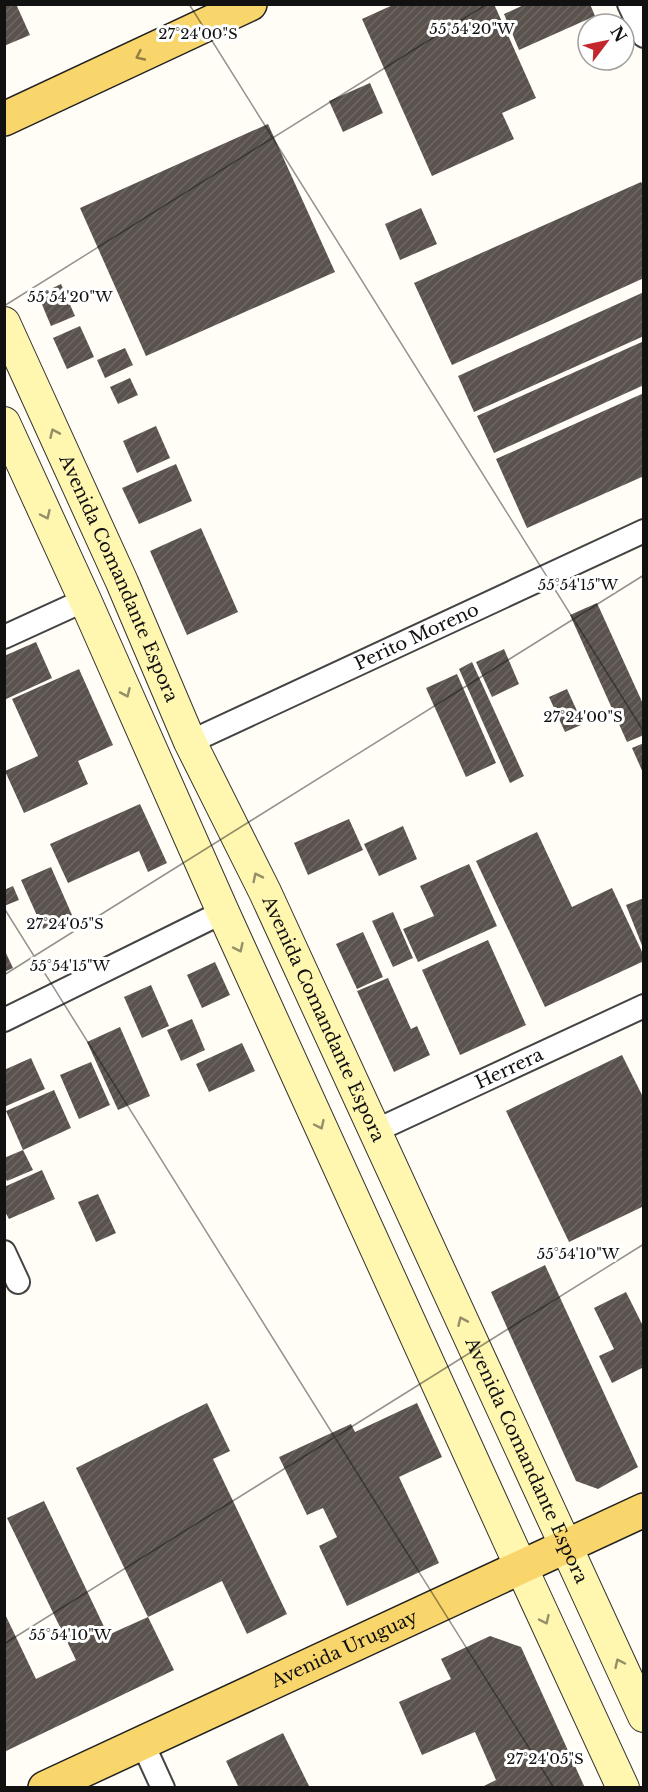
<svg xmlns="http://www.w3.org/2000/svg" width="648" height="1792" font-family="'Libre Baskerville',serif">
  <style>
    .building { fill: url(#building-hatch) }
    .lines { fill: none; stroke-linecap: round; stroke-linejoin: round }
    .minor-casing { stroke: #444; stroke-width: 26 }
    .secondary-casing { stroke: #333; stroke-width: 34 }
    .primary-casing { stroke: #222; stroke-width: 36 }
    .minor { stroke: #fff; stroke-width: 22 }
    .secondary { stroke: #fff6b0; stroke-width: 32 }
    .primary { stroke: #f9d66b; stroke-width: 33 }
    .oneway { stroke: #917d42 }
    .oneway2 { stroke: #948f68 }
    .ticks { fill: none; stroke: #111; stroke-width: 1.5; stroke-opacity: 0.45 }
    .labels { text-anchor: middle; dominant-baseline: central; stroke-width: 6; stroke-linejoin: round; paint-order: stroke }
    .street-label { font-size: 18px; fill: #111; stroke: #fff }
    .ticks-label { font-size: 15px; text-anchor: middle; fill: #111; stroke: #fff; stroke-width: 6; stroke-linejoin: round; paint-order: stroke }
  </style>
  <defs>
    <pattern id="building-hatch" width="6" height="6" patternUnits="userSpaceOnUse" patternTransform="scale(1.5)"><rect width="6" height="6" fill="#5a524d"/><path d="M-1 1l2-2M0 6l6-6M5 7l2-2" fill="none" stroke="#6d6662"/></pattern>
  </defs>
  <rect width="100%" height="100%" fill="#fffdf5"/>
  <path class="building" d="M 4,4 L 16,4 L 30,35 L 4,46 Z
    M 395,4 L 494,4 L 536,98 L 502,113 L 514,139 L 432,176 L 362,19 Z
    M 526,4 L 590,4 L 595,16 L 519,50 L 504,14 Z
    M 370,83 L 383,113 L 343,132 L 329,101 Z
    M 268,124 L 335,272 L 146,356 L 80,208 Z
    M 641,182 L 644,187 L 644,278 L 452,365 L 414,283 Z
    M 421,208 L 437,244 L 400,260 L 385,224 Z
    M 61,284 L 75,316 L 51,326 L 38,295 Z
    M 644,292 L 644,336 L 474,412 L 458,376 Z
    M 80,326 L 94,357 L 67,369 L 53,338 Z
    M 644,341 L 644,385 L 494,453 L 477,416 Z
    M 125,348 L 133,365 L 105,378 L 97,360 Z
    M 130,378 L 138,395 L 118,404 L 110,387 Z
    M 644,393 L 644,476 L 527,528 L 496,459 Z
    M 156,426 L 170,458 L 137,473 L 123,441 Z
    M 176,464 L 192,501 L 139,524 L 122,488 Z
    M 201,528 L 238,612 L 187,635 L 150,551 Z
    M 597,603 L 644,706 L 644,735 L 627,742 L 570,615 Z
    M 36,642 L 52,678 L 4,700 L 4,656 Z
    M 504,649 L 519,684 L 492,697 L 476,662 Z
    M 472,662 L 524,776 L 510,783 L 459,669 Z
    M 79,669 L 113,745 L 78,761 L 88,784 L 24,813 L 5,771 L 38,756 L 12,699 Z
    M 457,674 L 496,763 L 466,777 L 426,688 Z
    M 567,689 L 583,724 L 565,732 L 549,697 Z
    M 644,743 L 644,775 L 632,748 Z
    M 140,804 L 167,863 L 148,872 L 139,851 L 68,883 L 50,844 Z
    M 349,819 L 363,850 L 308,875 L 294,843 Z
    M 403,826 L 417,859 L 379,876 L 364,844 Z
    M 537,832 L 572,907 L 612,888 L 644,956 L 644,961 L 545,1007 L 476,861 Z
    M 469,864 L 497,926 L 418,962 L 403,929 L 434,916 L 420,886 Z
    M 51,867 L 72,915 L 43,929 L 21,880 Z
    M 13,886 L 19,900 L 4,906 L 4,890 Z
    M 644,898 L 644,948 L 643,948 L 626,905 Z
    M 393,912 L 413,958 L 393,967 L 372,921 Z
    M 363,932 L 383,977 L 357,989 L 336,944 Z
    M 488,940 L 526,1025 L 460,1055 L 422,970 Z
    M 4,949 L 13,968 L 4,972 Z
    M 215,962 L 230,995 L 202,1008 L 187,975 Z
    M 388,978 L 411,1029 L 417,1026 L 430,1055 L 394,1072 L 357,991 Z
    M 151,985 L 169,1026 L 142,1038 L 124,997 Z
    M 192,1019 L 205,1050 L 181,1061 L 167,1030 Z
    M 120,1027 L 150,1096 L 118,1110 L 87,1042 Z
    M 242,1043 L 255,1071 L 209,1092 L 196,1064 Z
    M 622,1055 L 644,1099 L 644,1206 L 569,1242 L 506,1111 Z
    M 31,1058 L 45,1089 L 4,1107 L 4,1070 Z
    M 91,1062 L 110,1105 L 79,1119 L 60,1075 Z
    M 54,1090 L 71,1128 L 23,1150 L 6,1111 Z
    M 23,1150 L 33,1170 L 7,1181 L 4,1176 L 4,1158 Z
    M 42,1170 L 55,1199 L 9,1219 L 4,1210 L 4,1187 Z
    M 98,1194 L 116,1233 L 96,1242 L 78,1202 Z
    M 545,1265 L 638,1467 L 598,1489 L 576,1481 L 491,1292 Z
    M 626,1292 L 644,1328 L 644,1367 L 612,1383 L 599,1356 L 614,1349 L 594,1308 Z
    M 207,1403 L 230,1451 L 213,1459 L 287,1614 L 247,1634 L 222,1581 L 148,1617 L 76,1468 Z
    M 417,1403 L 442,1457 L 399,1477 L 439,1563 L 347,1606 L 319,1546 L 337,1537 L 323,1508 L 307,1515 L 279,1457 L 351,1424 L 355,1432 Z
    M 44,1501 L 108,1635 L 148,1617 L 174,1670 L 4,1752 L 4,1612 L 36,1679 L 76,1660 L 7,1518 Z
    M 490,1636 L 521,1647 L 585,1788 L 480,1788 L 496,1780 L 475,1732 L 422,1755 L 399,1702 L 451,1679 L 441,1659 Z
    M 283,1733 L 310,1788 L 239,1788 L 226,1761 Z"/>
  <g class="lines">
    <defs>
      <g id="minor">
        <path d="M 629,4 L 644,36"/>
        <path d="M 4,637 L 85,600"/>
        <path id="s1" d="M 190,742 L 644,531"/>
        <path d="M 4,1020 L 223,912"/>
        <path id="s2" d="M 375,1131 L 644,1006"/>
        <path d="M 4,1252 L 18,1282"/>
        <path d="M 142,1742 L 163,1788"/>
      </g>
      <g id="secondary">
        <path id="s3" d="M 4,323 L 122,582 L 190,742 L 265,892 L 644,1716"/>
        <path d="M 4,423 L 85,600 L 223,912 L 521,1567 L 623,1788"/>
      </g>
      <g id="primary">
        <path d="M 4,119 L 250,4"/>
        <path id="s4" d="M 45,1788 L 644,1510"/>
      </g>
    </defs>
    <use href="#minor" class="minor-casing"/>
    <use href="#secondary" class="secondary-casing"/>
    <use href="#primary" class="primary-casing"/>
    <use href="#minor" class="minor"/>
    <use href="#secondary" class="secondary"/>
    <use href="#primary" class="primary"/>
  </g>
  <defs><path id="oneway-chevron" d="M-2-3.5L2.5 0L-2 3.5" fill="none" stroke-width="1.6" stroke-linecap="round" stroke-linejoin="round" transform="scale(1.5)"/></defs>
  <use class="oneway" href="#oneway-chevron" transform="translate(140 56) rotate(155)"/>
  <g class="oneway2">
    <use href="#oneway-chevron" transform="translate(54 433) rotate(-114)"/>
    <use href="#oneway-chevron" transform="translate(46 515) rotate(65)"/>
    <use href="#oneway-chevron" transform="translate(126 693) rotate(66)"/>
    <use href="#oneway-chevron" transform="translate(257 877) rotate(-116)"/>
    <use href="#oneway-chevron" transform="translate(239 948) rotate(65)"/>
    <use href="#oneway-chevron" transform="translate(320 1125) rotate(65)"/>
    <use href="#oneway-chevron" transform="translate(462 1321) rotate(-114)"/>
    <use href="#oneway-chevron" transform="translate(545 1620) rotate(65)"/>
    <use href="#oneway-chevron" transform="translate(619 1663) rotate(-115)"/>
  </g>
  <path class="ticks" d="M 189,4 L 644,732M 4,306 L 487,4M 4,908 L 554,1788M 4,975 L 644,575M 4,1644 L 644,1244"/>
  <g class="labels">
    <g class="street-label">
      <text stroke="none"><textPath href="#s3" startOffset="280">Avenida Comandante Espora</textPath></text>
      <text stroke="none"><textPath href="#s1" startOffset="250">Perito Moreno</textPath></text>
      <text stroke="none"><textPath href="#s3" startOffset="766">Avenida Comandante Espora</textPath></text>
      <text stroke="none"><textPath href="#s2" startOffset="148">Herrera</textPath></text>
      <text stroke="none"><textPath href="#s3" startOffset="1252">Avenida Comandante Espora</textPath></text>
      <text stroke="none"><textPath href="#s4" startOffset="330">Avenida Uruguay</textPath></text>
    </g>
  </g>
  <g class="ticks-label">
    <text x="472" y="34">55°54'20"W</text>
    <text x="198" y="39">27°24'00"S</text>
    <text x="70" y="302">55°54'20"W</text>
    <text x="578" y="590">55°54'15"W</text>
    <text x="583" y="722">27°24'00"S</text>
    <text x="65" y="929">27°24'05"S</text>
    <text x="70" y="971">55°54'15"W</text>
    <text x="578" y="1259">55°54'10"W</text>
    <text x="70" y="1640">55°54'10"W</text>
    <text x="545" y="1764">27°24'05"S</text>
  </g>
  <rect width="648" height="1792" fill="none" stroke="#111111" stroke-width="12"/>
  <g transform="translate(606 42) rotate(58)"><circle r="28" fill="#ffffff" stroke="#a0a0a0" stroke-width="1.5"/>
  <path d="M0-4.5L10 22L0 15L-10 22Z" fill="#c4262e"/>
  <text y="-9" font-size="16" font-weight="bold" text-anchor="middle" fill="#111111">N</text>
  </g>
</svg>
